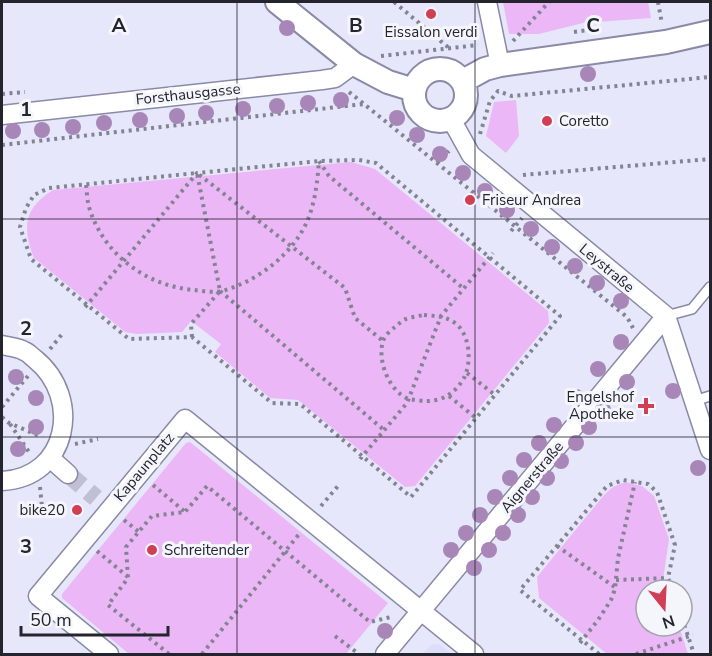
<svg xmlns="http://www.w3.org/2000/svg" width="712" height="656" font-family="'Nunito Sans',sans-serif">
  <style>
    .built { fill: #dddefc }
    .green { fill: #ecb7f6 }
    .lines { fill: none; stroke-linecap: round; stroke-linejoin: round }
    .minor-tunnel { stroke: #bfc0d1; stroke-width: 18; stroke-dasharray: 18 9; stroke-linecap: butt }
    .service-casing { stroke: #898aa6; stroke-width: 12 }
    .minor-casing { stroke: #898aa6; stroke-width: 21 }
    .tertiary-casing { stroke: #898aa6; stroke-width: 26 }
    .path { stroke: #838493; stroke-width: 4; stroke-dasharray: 3 4.5; stroke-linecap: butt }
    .service { stroke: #fff; stroke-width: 9 }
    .minor { stroke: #fff; stroke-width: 18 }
    .tertiary { stroke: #fff; stroke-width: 22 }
    .tree { fill: #a886b7 }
    .grid { fill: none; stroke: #24242f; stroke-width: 1.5; stroke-opacity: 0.55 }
    .poi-dot { fill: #d03f54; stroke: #f5f6fc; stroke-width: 2 }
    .labels { text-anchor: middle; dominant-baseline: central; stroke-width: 6; stroke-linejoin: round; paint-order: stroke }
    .poi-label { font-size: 15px; fill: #24242f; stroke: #f5f6fc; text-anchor: start }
    .street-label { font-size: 15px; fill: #24242f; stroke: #f5f6fc }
    .grid-label { font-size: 20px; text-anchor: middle; font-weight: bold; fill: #24242f; stroke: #f5f6fc; stroke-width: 6; stroke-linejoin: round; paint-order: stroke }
  </style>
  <rect width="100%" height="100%" fill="#e6e7fa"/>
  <path class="built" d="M 439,644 L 452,654 L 423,654 L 431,645 Z"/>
  <path class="green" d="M 503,2 L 648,2 L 651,18 L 583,23 L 539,34 L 509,34 Z
    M 516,100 L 519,136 L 506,153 L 486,136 L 494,102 Z
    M 351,162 L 375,169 L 548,311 L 549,323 L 415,486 L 405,487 L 298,400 L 270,398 L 215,352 L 221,344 L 191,321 L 182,332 L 137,334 L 125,332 L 34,258 C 22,227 24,208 53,190 Z
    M 190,442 L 388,603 L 346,654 L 129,654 L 62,598 L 62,594 L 186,443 Z
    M 625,482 L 642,486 L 654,496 L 669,539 L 663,580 L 667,590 L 646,590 L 646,626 L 679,626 L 688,654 L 607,654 L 539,598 L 537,577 L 604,495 L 613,487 Z"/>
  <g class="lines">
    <path class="minor-tunnel" d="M 68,474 L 96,498"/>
    <defs>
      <path id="service" d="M 666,316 L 692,309 L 710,287
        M 694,401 L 710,396"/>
      <path id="minor" d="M 487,2 L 500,65
        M 2,115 L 322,80 L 335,78 L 354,64
        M 451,119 L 471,155 L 666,316 L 710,450
        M 2,345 C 8,347 18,347 24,351 C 28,352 32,357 35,359 C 83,398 68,478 2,481
        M 50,458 L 68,474
        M 109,654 L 38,596 L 185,419 L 474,654
        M 385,654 L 666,316"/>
      <path id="tertiary" d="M 277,2 L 354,64 L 388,82 L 414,90
        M414 95a26 26 0 1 1 52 0a26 26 0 1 1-52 0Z
        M 463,81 L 485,69 L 500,65 L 666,42 L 710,32"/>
    </defs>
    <use href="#service" class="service-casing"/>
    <use href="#minor" class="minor-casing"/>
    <use href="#tertiary" class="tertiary-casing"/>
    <path class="path" d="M 394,2 L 449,48
      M 658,2 L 662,24
      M 574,32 L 596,29
      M 513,41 L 549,2
      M 381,56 L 478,45
      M 349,92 L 364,104
      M 2,94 L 25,92
      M 480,134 L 490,101 L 498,91 L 512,96 L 710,77
      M 2,145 L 364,104 L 627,317 L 633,328
      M 437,163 L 449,151
      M 523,175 L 710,159
      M 86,185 C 87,192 87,200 89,207 C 103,254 146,286 194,290 C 203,291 213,293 222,291 C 252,283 282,262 299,236 C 314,214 317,187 319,161 L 329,176 L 463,288
      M 511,231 L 522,218
      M 220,291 L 384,430
      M 85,307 L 87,305 L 197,173 L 319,161 L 359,160 L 376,163 L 560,316 L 411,497 L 300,404 L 272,403 L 192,337 L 129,339 L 31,259 L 20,227 L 26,208 L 34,195 L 49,188 L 197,173
      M 424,315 C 435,316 446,316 455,323 C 470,334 472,362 464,378 C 456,392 444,401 427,401 C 422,401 415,400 409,399 C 389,392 377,360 383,341 C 385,335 391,330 395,327 C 399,324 402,320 406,319 C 412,317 418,316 424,315 Z
      M 192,337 L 191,324 L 220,291 L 197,173 L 345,288 L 355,318 L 383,341
      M 50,349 L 63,333
      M 467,373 L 495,395
      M 449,396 L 476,418
      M 2,407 L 28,376
      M 2,417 L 9,423 L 42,437
      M 10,424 L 29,452
      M 75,444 L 98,439
      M 360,459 L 407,403 L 441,316 L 493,253
      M 153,485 L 184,511
      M 40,487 L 42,507
      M 321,506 L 338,486
      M 124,520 L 139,532
      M 557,546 L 616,588
      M 97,551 L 128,577
      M 616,580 L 668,578
      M 682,618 L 694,654
      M 335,636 L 359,654
      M 580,643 L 598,620 L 611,600 L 615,589 L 618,558 L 635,482
      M 169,654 L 108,605 L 128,578 L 126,547 L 152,516 L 185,512 L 207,486 L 370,622 L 391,617
      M 202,654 L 300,533
      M 599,654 L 520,590 L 607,486 L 623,480 L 648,484 L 657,492 L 675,545 L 668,578 L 673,590
      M 636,654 L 693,635"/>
    <use href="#service" class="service"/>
    <use href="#minor" class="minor"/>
    <use href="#tertiary" class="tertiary"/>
  </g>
  <g class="tree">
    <circle cx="287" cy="28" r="8"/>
    <circle cx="588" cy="74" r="8"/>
    <circle cx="341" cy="100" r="8"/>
    <circle cx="308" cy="103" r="8"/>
    <circle cx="277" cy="106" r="8"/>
    <circle cx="243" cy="109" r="8"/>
    <circle cx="206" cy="113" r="8"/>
    <circle cx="177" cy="116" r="8"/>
    <circle cx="397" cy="118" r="8"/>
    <circle cx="140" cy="120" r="8"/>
    <circle cx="104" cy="123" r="8"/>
    <circle cx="73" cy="127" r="8"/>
    <circle cx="42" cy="130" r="8"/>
    <circle cx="13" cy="131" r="8"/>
    <circle cx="417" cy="135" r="8"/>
    <circle cx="440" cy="154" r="8"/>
    <circle cx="463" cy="173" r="8"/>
    <circle cx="485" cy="191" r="8"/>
    <circle cx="507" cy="210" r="8"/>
    <circle cx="531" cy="229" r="8"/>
    <circle cx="552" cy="247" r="8"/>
    <circle cx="575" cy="266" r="8"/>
    <circle cx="597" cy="283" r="8"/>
    <circle cx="621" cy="301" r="8"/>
    <circle cx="621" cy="342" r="8"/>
    <circle cx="598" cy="369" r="8"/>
    <circle cx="16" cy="377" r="8"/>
    <circle cx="627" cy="382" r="8"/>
    <circle cx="673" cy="391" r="8"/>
    <circle cx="576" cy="397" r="8"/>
    <circle cx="36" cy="398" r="8"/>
    <circle cx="603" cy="410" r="8"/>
    <circle cx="554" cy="425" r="8"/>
    <circle cx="36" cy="427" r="8"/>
    <circle cx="589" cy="427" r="8"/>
    <circle cx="539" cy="443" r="8"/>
    <circle cx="576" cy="443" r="8"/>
    <circle cx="18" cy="449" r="8"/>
    <circle cx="524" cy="460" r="8"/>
    <circle cx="561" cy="461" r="8"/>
    <circle cx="698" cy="468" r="8"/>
    <circle cx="510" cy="478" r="8"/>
    <circle cx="547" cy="478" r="8"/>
    <circle cx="495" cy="497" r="8"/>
    <circle cx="532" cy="497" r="8"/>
    <circle cx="480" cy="515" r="8"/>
    <circle cx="518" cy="515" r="8"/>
    <circle cx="466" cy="533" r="8"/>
    <circle cx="503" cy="533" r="8"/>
    <circle cx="451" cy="550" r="8"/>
    <circle cx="489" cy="550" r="8"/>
    <circle cx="474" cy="568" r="8"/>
    <circle cx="385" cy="631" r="8"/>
  </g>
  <path class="grid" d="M 237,2 L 237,654M 475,2 L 475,654M 2,219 L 710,219M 2,437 L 710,437"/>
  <g class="poi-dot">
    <circle cx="431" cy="14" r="6"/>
    <circle cx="547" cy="121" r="6"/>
    <circle cx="470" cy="200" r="6"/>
    <path d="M643 397h6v6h6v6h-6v6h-6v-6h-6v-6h6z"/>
    <circle cx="77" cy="510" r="6"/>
    <circle cx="152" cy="550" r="6"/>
  </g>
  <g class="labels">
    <g class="poi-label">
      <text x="431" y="32" text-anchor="middle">Eissalon verdi</text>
      <text x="559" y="121">Coretto</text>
      <text x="482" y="200">Friseur Andrea</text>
      <text x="634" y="397" text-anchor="end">Engelshof<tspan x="634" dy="17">Apotheke</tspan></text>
      <text x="65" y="510" text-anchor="end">bike20</text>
      <text x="164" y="550">Schreitender</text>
    </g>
    <g class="street-label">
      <text transform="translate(188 94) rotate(-6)">Forsthausgasse</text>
      <text transform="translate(607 268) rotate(40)">Leystraße</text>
      <text transform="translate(144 467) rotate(-50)">Kapaunplatz</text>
      <text transform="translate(532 477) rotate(-50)">Aignerstraße</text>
    </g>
  </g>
  <g class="grid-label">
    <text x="119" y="32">A</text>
    <text x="356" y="32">B</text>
    <text x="593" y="32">C</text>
    <text x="26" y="116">1</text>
    <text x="26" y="335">2</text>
    <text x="26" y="553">3</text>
  </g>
  <rect width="712" height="656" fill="none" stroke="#24242f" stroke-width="6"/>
  <g transform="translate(664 608) rotate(162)"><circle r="28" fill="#f5f6fc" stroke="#a1a2aa" stroke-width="1.5"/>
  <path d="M0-4.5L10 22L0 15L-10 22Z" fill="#d03f54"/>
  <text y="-9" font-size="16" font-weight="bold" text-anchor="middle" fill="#24242f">N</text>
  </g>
  <path d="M21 626v9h147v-9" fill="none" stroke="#24242f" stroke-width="3"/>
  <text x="30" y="626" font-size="18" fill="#24242f" stroke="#f5f6fc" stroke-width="4.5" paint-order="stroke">50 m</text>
</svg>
